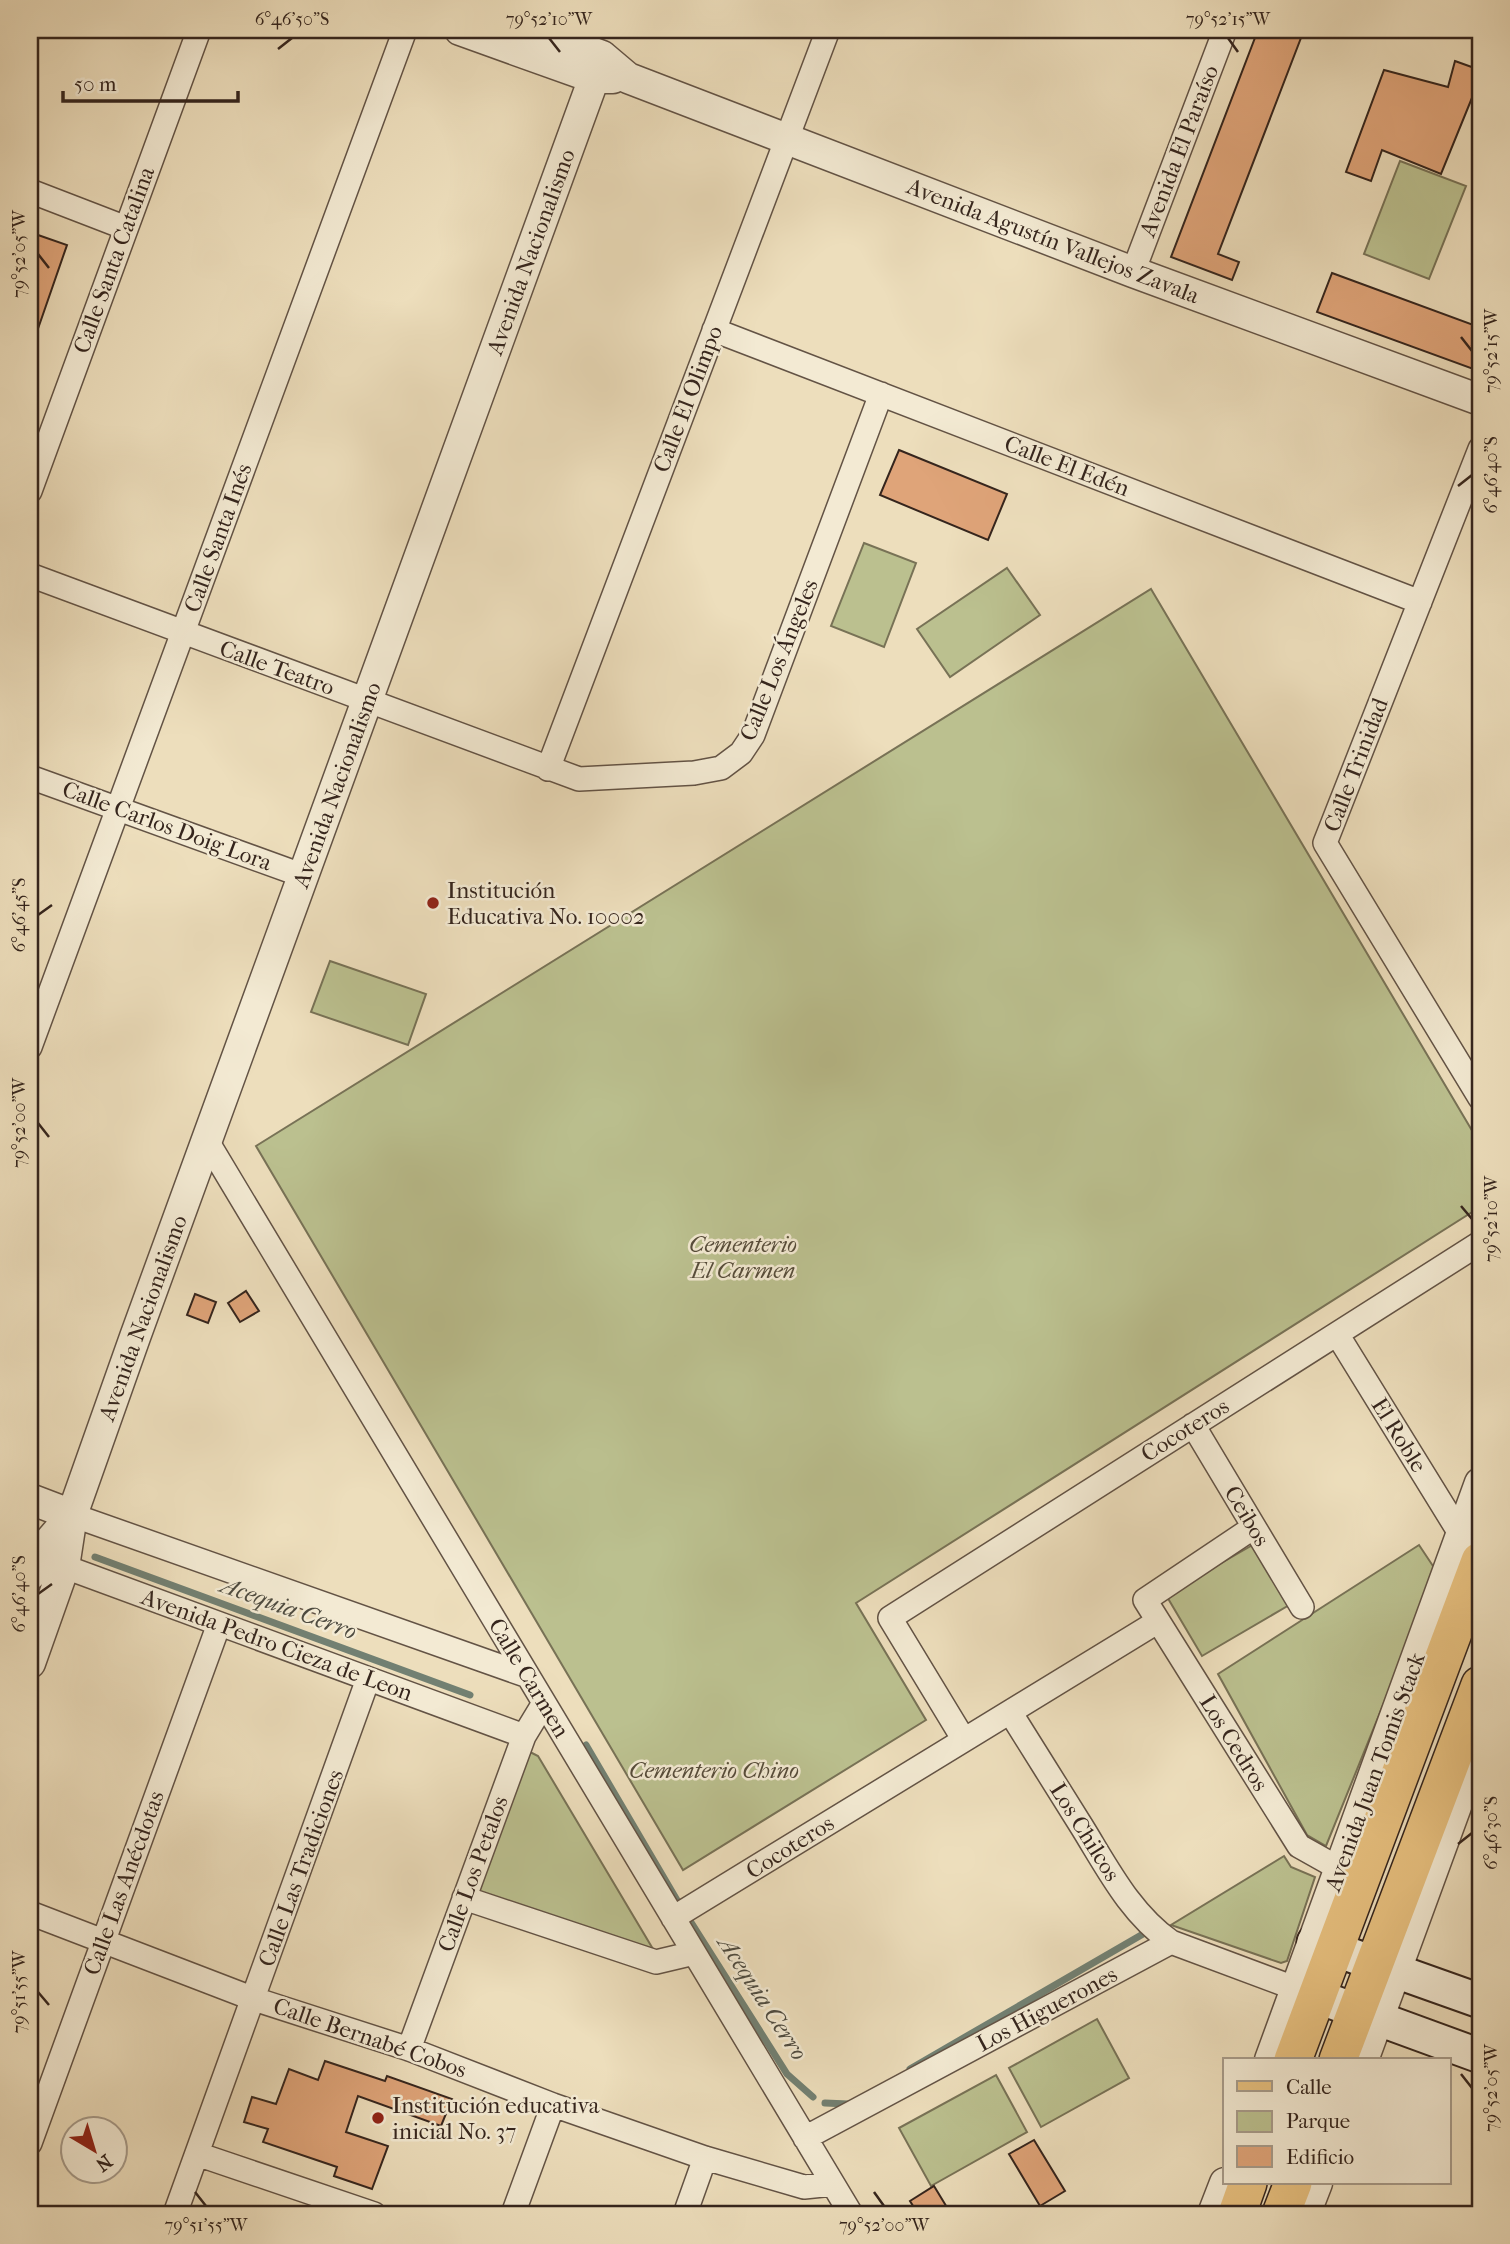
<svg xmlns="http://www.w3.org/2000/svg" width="1510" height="2244" font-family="'IM FELL French Canon',serif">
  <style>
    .green { fill: #bbc08f; stroke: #787256; stroke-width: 2 }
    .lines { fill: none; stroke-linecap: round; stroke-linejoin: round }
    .stream { stroke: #728072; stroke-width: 7 }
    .building { fill: #dfa479; stroke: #35251d; stroke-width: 2 }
    .minor-casing { stroke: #635345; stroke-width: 26 }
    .tertiary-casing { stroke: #635345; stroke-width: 33 }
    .secondary-casing { stroke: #35251d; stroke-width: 37 }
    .primary-casing { stroke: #35251d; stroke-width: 40 }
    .minor { stroke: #f3ead3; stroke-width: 23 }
    .tertiary { stroke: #f3ead3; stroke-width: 30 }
    .secondary { stroke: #f3ead3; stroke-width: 33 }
    .primary { stroke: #e6bf7e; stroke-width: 37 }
    .ticks { fill: none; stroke: #35251d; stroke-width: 2.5 }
    .poi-dot { fill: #8f2418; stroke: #f3ead3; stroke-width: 2.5 }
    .labels { text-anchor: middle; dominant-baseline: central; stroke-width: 5; stroke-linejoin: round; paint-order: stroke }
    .street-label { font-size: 23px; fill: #35251d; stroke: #f3ead3 }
    .poi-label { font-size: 23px; fill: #35251d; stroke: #f3ead3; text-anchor: start }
    .park-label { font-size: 23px; font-style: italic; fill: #564c3a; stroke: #f3ead3 }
    .water-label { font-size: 24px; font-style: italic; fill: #4e4b40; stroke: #f3ead3 }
    .neatline { fill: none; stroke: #35251d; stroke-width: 2.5 }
    .ticks-label { font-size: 18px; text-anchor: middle; fill: #35251d }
  </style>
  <rect width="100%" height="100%" fill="#eddebc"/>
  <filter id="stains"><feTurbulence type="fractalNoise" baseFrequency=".00286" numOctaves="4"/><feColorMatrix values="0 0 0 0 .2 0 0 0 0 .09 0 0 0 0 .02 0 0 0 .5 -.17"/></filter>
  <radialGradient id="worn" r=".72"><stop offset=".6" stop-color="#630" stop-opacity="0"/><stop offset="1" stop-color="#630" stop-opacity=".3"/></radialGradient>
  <path class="green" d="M 1400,161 L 1466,186 L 1429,279 L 1364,254 Z
    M 864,543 L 916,563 L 884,647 L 831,626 Z
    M 1007,568 L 1040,615 L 950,677 L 917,629 Z
    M 1151,589 L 1480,1144 L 1480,1207 L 856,1603 L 926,1720 L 683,1870 L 256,1146 Z
    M 330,961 L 426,994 L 408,1045 L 311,1012 Z
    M 1256,1543 L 1291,1604 L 1202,1656 L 1166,1595 Z
    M 1419,1545 L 1437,1572 L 1326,1846 L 1307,1835 L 1218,1674 Z
    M 530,1752 L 538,1756 L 653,1949 L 476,1892 Z
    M 1284,1856 L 1291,1867 L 1315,1877 L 1287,1961 L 1281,1963 L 1171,1925 Z
    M 1097,2019 L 1129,2078 L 1041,2127 L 1009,2068 Z
    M 996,2075 L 1027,2132 L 931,2186 L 899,2128 Z"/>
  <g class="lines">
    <path class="stream" d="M 95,1557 L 470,1695
      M 586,1745 L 681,1907
      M 687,1916 L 787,2074 L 813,2097
      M 910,2069 L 1143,1934
      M 825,2103 L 848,2104"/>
  </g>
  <path class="building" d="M 1258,30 L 1304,30 L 1218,254 L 1239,262 L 1232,280 L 1171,257 Z
    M 1455,61 L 1480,70 L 1480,90 L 1476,88 L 1441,174 L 1382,150 L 1371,181 L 1346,172 L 1384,70 L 1448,87 Z
    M 38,235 L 67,245 L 32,346 L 30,258 Z
    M 1332,273 L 1479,327 L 1472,345 L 1480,348 L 1476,370 L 1317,312 Z
    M 899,450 L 1007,494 L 988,540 L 880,495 Z
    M 246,1291 L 259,1311 L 240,1322 L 228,1303 Z
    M 195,1294 L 216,1302 L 208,1323 L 187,1315 Z
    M 325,2061 L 385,2081 L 387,2076 L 452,2099 L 441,2126 L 358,2096 L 346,2132 L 388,2146 L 372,2189 L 334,2176 L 337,2167 L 263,2142 L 268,2129 L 244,2122 L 252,2097 L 276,2104 L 289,2069 L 318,2080 Z
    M 1034,2140 L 1065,2191 L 1040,2206 L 1009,2154 Z
    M 934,2186 L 951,2214 L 918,2214 L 910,2201 Z"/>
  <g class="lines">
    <defs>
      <path id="minor" d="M 30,191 L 126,228
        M 1133,272 L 1225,30
        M 714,330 L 1420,602
        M 1480,449 L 1325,843 L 1480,1098
        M 30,491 L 199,30
        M 30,575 L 579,779 L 694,773 L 721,768 L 741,753 L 753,735 L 881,394
        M 548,769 L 828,30
        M 30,777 L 304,876
        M 30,1047 L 405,30
        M 207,1141 L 851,2214
        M 1337,1334 L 1461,1535
        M 1193,1425 L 1302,1607
        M 72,1515 L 528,1676
        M 1254,1527 L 1145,1600 L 1299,1846 L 1340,1869
        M 49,1561 L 524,1736
        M 1010,1712 C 1034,1750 1058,1789 1082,1827 C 1108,1869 1130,1913 1171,1942 L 1297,1989
        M 964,1740 L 890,1618 L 1480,1243
        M 464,1898 L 656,1962 L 694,1953
        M 30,1913 L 254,1999 L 409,2049 L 553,2105 L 705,2158 L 804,2187 L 833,2184
        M 673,1918 L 1157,1622
        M 409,2049 L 524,1736 L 544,1703
        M 805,2138 L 1171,1942
        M 30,2143 L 219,1624
        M 197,2154 L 374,2214
        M 175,2214 L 368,1679
        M 513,2214 L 553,2105
        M 685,2214 L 705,2158"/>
      <path id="tertiary" d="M 460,30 L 594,78 L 613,78
        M 533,30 L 602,56 L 628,78 L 1133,272 L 1480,400
        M 30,1499 L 72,1515
        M 30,1575 L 36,1557 L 72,1515
        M 30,1663 L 64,1567 L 72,1515 L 135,1337 L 602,56
        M 1270,2060 L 1480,1483
        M 1363,2060 L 1480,1741
        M 1213,2214 L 1225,2183
        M 1305,2214 L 1317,2183"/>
      <path id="secondary" d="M 1314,1942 L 1480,2001
        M 1297,1989 L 1480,2056"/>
      <path id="primary" d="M 1293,2060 L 1480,1561
        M 1338,2060 L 1480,1685
        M 1237,2214 L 1248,2183
        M 1281,2214 L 1293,2183"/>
    </defs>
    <use href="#minor" class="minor-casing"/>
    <use href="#tertiary" class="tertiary-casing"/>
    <use href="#secondary" class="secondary-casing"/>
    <use href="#primary" class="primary-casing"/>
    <use href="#minor" class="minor"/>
    <use href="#tertiary" class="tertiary"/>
    <use href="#secondary" class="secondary"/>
    <use href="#primary" class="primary"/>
  </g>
  <path class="ticks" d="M 549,38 L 560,52M 1228,38 L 1238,52M 278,49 L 292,38M 38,254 L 49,268M 1461,337 L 1472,351M 1458,486 L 1472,475M 38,915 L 52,905M 38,1123 L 49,1137M 1461,1206 L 1472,1219M 38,1594 L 52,1584M 1458,1844 L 1472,1833M 38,1992 L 49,2005M 1461,2074 L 1472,2088M 195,2192 L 206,2206M 874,2192 L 884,2206"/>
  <g class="poi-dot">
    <circle cx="433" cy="903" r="7"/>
    <circle cx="378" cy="2118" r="7"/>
  </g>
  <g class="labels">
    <g class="street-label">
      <text transform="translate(1179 151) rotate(-69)">Avenida El Paraíso</text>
      <text transform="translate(1053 241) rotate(21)">Avenida Agustín Vallejos Zavala</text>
      <text transform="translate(531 252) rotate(-70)">Avenida Nacionalismo</text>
      <text transform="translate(114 260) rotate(-70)">Calle Santa Catalina</text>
      <text transform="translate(688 399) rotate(-69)">Calle El Olimpo</text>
      <text transform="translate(1067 466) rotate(21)">Calle El Edén</text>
      <text transform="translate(218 538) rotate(-70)">Calle Santa Inés</text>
      <text transform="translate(779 660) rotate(-68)">Calle Los Ángeles</text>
      <text transform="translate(277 668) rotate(20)">Calle Teatro</text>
      <text transform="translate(1356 765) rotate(-69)">Calle Trinidad</text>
      <text transform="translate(337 785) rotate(-70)">Avenida Nacionalismo</text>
      <text transform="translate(167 826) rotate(20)">Calle Carlos Doig Lora</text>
      <text transform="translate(143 1318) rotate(-70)">Avenida Nacionalismo</text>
      <text transform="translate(1185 1430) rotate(-32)">Cocoteros</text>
      <text transform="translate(1399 1435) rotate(58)">El Roble</text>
      <text transform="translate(1247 1516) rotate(59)">Ceibos</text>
      <text transform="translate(277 1645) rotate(20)">Avenida Pedro Cieza de Leon</text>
      <text transform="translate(529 1678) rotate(59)">Calle Carmen</text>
      <text transform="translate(1234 1743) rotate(58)">Los Cedros</text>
      <text transform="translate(1375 1772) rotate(-70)">Avenida Juan Tomis Stack</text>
      <text transform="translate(1085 1832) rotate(58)">Los Chilcos</text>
      <text transform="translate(790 1847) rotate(-32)">Cocoteros</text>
      <text transform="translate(301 1868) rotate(-70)">Calle Las Tradiciones</text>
      <text transform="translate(473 1874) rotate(-70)">Calle Los Petalos</text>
      <text transform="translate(124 1883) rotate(-70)">Calle Las Anécdotas</text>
      <text transform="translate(1047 2009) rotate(-28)">Los Higuerones</text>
      <text transform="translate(370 2038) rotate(19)">Calle Bernabé Cobos</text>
    </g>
    <g class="poi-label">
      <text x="447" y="890">Institución<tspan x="447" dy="26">Educativa No. 10002</tspan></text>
      <text x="392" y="2105">Institución educativa<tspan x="392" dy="26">inicial No. 37</tspan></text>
    </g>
    <g class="park-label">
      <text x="743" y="1244">Cementerio<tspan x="743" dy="26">El Carmen</tspan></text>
      <text x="714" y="1770">Cementerio Chino</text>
    </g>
    <g class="water-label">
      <text transform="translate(289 1608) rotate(20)">Acequia Cerro</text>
      <text transform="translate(763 1998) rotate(57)">Acequia Cerro</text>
    </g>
  </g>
  <rect width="1510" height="2244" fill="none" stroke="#eddebc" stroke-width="77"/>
  <rect x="1223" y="2058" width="228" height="126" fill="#f3ead3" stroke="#a79b8a" stroke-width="2"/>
  <rect x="1237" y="2081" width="35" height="10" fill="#e6bf7e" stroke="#a79b8a" stroke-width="2"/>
  <text x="1286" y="2094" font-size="21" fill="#35251d">Calle</text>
  <rect x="1237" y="2111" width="35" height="21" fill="#bbc08f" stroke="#a79b8a" stroke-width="2"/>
  <text x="1286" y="2128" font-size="21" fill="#35251d">Parque</text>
  <rect x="1237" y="2146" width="35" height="21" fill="#dfa479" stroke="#a79b8a" stroke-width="2"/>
  <text x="1286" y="2164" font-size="21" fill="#35251d">Edificio</text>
  <g transform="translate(94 2150) rotate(142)"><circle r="33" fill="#f3ead3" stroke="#a79b8a" stroke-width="2"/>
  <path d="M0-5L12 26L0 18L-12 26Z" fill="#8f2418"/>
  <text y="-10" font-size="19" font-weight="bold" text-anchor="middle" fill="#35251d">N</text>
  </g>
  <path d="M63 91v10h175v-10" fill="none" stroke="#35251d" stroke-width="3.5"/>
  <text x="74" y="91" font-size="21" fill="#35251d" stroke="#f3ead3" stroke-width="5" paint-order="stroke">50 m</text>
  <rect x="38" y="38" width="1434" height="2168" class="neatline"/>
  <g class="ticks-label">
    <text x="292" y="25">6°46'50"S</text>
    <text x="549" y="25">79°52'10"W</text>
    <text x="1228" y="25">79°52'15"W</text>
    <text transform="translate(19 254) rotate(-90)" y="6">79°52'05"W</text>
    <text transform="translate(1491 351) rotate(-90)" y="6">79°52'15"W</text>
    <text transform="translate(1491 475) rotate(-90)" y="6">6°46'40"S</text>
    <text transform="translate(19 915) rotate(-90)" y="6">6°46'45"S</text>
    <text transform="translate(19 1123) rotate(-90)" y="6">79°52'00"W</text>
    <text transform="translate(1491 1219) rotate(-90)" y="6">79°52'10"W</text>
    <text transform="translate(19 1594) rotate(-90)" y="6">6°46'40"S</text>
    <text transform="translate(1491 1833) rotate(-90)" y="6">6°46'30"S</text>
    <text transform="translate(19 1992) rotate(-90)" y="6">79°51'55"W</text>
    <text transform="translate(1491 2088) rotate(-90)" y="6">79°52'05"W</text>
    <text x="206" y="2231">79°51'55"W</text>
    <text x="884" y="2231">79°52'00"W</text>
  </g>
  <rect width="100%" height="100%" filter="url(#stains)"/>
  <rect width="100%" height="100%" fill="url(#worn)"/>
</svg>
